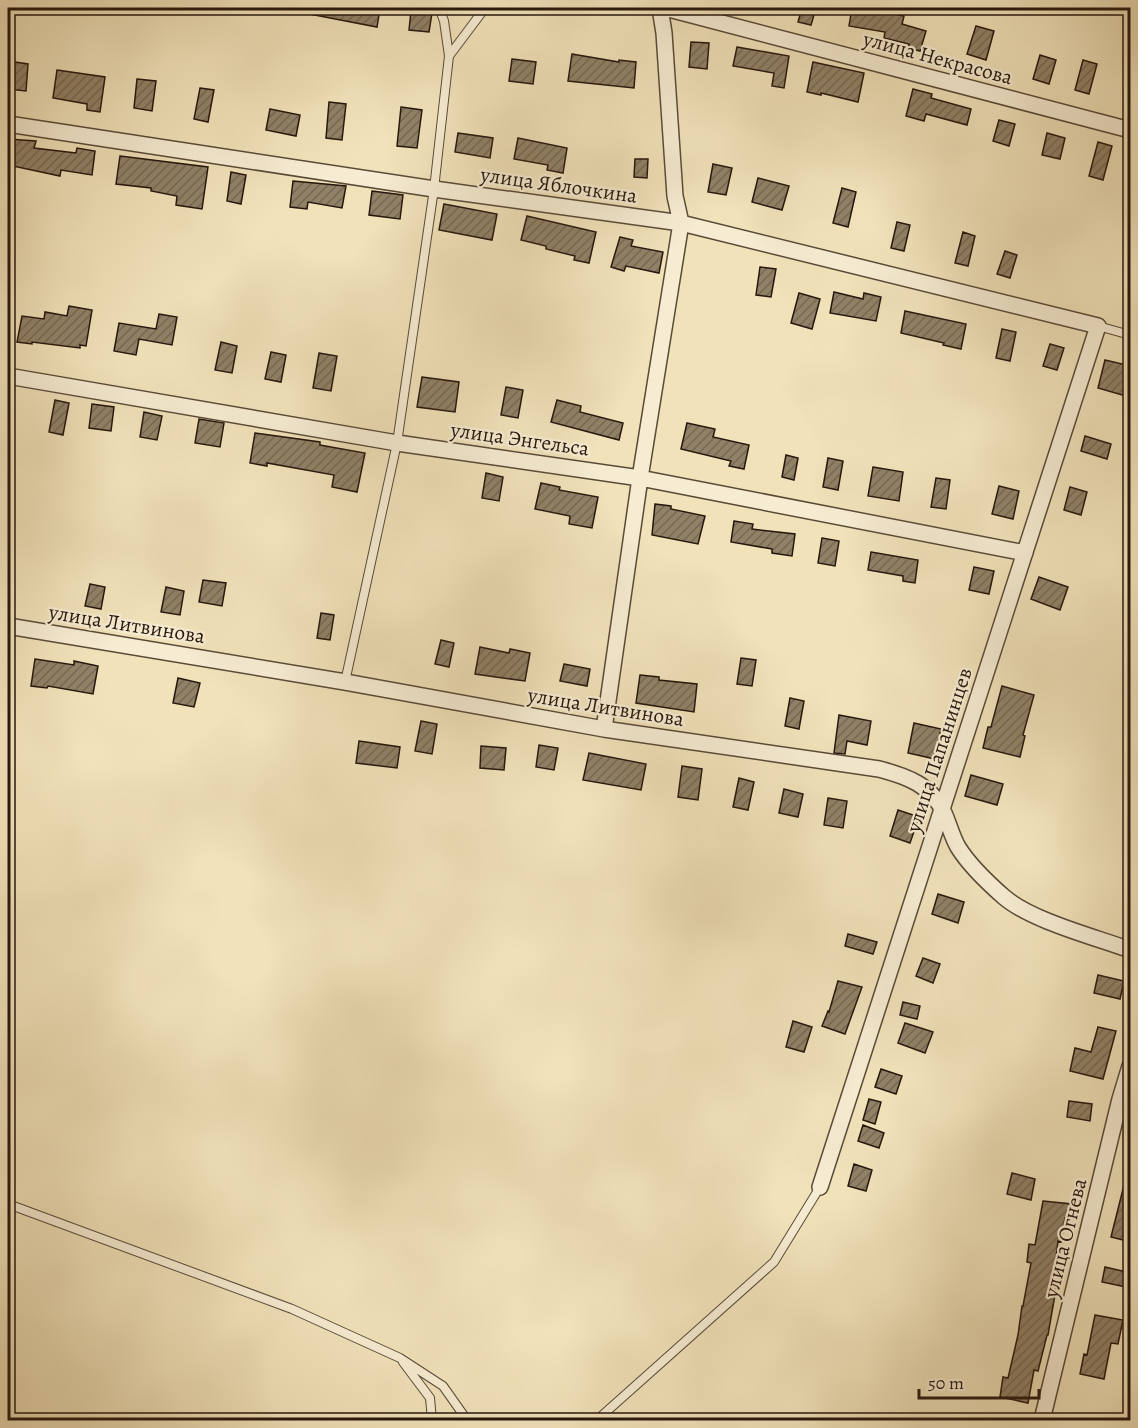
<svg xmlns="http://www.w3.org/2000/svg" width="1138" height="1428" font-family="Alegreya,serif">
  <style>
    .building { fill: url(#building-hatch); stroke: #26170d; stroke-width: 1.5 }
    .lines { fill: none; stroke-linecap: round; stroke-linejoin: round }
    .lane-casing { stroke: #594a38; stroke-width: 10 }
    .street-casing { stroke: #594a38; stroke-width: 18 }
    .lane { stroke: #f6ecd2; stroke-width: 8 }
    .street { stroke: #f6ecd2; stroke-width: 15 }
    .labels { text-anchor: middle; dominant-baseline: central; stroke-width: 4.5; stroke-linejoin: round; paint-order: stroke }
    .street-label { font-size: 21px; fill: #26170d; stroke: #f6ecd2 }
  </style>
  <defs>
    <pattern id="building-hatch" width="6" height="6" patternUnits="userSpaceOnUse" patternTransform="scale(1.5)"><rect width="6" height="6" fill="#908167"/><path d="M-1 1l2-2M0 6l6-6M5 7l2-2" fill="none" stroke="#756953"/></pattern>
  </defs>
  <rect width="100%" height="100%" fill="#f1e2ba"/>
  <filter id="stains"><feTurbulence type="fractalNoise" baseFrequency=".00333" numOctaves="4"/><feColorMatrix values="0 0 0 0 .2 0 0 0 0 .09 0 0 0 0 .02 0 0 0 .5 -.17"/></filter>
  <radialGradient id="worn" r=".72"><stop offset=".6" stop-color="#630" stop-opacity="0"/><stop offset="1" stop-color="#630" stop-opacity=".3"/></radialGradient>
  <path class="building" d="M 310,8 L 373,8 L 380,9 L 377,27 L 309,14 Z
    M 802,8 L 816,8 L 811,25 L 798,22 Z
    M 852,8 L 867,8 L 904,16 L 902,24 L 926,31 L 920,51 L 908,48 L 909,44 L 884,38 L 885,32 L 849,26 Z
    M 411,11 L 432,13 L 429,32 L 409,30 Z
    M 976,26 L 994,31 L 986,60 L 967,54 Z
    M 691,42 L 709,43 L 707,69 L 689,67 Z
    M 737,47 L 789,56 L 784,88 L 772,86 L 774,73 L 733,66 Z
    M 572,54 L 619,62 L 619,60 L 636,62 L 634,88 L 568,81 Z
    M 1040,55 L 1056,60 L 1049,84 L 1033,79 Z
    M 512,59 L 536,62 L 533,84 L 509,81 Z
    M 1083,60 L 1097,64 L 1089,94 L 1075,90 Z
    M 8,61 L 28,64 L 26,91 L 8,89 Z
    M 813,62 L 864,73 L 858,102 L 821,93 L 821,95 L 807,92 Z
    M 57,70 L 105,77 L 100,112 L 87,110 L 87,104 L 53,98 Z
    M 137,79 L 156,81 L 152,111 L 134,108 Z
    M 200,88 L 214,90 L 208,122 L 194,119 Z
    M 913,89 L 932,94 L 931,98 L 971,109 L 967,125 L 926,114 L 924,121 L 906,116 Z
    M 329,102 L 346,104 L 342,140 L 326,138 Z
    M 401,107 L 422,110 L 417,148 L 397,146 Z
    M 270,109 L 300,115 L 296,136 L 266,130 Z
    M 999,120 L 1015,124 L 1009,146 L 993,141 Z
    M 458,133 L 493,138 L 490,158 L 455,152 Z
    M 1047,133 L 1065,138 L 1060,159 L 1042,155 Z
    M 518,138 L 567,148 L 563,173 L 547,170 L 548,165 L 514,159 Z
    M 8,139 L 36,141 L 34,148 L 76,153 L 77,148 L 95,151 L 92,175 L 61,170 L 60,176 L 8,165 Z
    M 1098,142 L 1112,146 L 1103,180 L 1089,176 Z
    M 120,156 L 208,167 L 202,209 L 176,205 L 177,196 L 151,191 L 151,188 L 116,184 Z
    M 635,159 L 648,159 L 647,178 L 634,177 Z
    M 713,164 L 732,168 L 726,195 L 708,192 Z
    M 231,172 L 246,175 L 241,204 L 227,201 Z
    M 758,178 L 789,186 L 782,210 L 752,202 Z
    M 293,181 L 346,186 L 342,208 L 308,202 L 307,209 L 290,207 Z
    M 842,188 L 856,192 L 848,227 L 833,223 Z
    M 372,191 L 403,195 L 400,219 L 369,215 Z
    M 444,204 L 497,214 L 492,240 L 439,230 Z
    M 527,216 L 596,232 L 589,263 L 574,260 L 575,256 L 546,249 L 546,246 L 521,240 Z
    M 897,222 L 910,225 L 904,251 L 891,248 Z
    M 963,232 L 975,236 L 968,266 L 955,263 Z
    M 620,237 L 633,240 L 631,246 L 663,252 L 659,273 L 626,266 L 624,271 L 611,267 Z
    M 1005,251 L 1017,255 L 1010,278 L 997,274 Z
    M 760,267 L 776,269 L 771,297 L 756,295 Z
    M 834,292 L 863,299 L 864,293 L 881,297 L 876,321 L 830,313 Z
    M 799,293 L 820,299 L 812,329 L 791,323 Z
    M 69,306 L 92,310 L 86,346 L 80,345 L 80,348 L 32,342 L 32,344 L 17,342 L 22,316 L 44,319 L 45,312 L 67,316 Z
    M 905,311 L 966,324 L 961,349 L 943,345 L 944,343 L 901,333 Z
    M 159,314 L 177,317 L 172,345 L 139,339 L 136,355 L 114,351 L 119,323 L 156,329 Z
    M 1002,329 L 1016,332 L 1010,361 L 996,358 Z
    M 221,342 L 237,346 L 232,373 L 215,370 Z
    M 1050,344 L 1064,348 L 1057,370 L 1043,366 Z
    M 271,352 L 286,355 L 281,382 L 265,379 Z
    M 319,353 L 337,356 L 331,391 L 313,388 Z
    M 1105,360 L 1131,366 L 1131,378 L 1126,396 L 1098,388 Z
    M 422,377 L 459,382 L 455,412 L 417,407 Z
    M 506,387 L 523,390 L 518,418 L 501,415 Z
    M 55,400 L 69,403 L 63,435 L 49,432 Z
    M 557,400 L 581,406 L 580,412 L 623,423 L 619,440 L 551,422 Z
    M 92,404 L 114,407 L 111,431 L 89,428 Z
    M 144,412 L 162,416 L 157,440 L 140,437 Z
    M 199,419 L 224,423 L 220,447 L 195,443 Z
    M 687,423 L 715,429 L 713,437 L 749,445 L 744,469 L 729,466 L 731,461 L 681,449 Z
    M 255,433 L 320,442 L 320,445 L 365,453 L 357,492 L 332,487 L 334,475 L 267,463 L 267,466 L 250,463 Z
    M 1085,436 L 1111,444 L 1107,459 L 1081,451 Z
    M 786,455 L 798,458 L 794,480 L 782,477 Z
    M 828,458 L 843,461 L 838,490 L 823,487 Z
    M 873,467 L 903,472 L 899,501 L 868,496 Z
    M 486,473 L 503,477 L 499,501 L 482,498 Z
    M 936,478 L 950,480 L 946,509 L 931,507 Z
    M 541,483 L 560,487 L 559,490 L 598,497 L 592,528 L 569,524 L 570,516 L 535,509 Z
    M 999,486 L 1019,491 L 1013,519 L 992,514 Z
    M 1070,487 L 1087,492 L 1081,515 L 1064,510 Z
    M 655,504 L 671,506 L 671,509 L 705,516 L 698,544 L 652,535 Z
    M 734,521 L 753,524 L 752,529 L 795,534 L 792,556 L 772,553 L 772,549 L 731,542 Z
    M 822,538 L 839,541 L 835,566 L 818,563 Z
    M 871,552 L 918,560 L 915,583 L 903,581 L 903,576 L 868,570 Z
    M 974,567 L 994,571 L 989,594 L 969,590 Z
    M 1039,577 L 1068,587 L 1060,610 L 1031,599 Z
    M 203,580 L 226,583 L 222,606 L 199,602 Z
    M 90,584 L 105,587 L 101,609 L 85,606 Z
    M 166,587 L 184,591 L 180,615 L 161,612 Z
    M 321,613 L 334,615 L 330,640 L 317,638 Z
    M 441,640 L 454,643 L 449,667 L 435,664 Z
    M 480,647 L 509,653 L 510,649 L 530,653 L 525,681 L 475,674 Z
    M 741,658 L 756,660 L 752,686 L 737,684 Z
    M 35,659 L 74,665 L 74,661 L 98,666 L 93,694 L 48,686 L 47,688 L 31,686 Z
    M 564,664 L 590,669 L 587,686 L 560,681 Z
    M 640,675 L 659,677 L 659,680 L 697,684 L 694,712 L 636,703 Z
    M 178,678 L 200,683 L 194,707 L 173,703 Z
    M 1002,686 L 1034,695 L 1023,735 L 1025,736 L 1020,757 L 983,748 L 988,727 L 991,727 Z
    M 790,698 L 804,701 L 799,729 L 785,726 Z
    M 839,715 L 871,721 L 867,745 L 847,741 L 845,754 L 834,753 Z
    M 421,721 L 437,724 L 432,754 L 415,751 Z
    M 914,723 L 941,729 L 935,759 L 908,753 Z
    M 359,741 L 400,747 L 397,768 L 356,763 Z
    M 539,745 L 558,748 L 554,770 L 536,767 Z
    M 481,746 L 506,748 L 504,770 L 480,768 Z
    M 589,753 L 646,764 L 641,790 L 583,780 Z
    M 682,766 L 702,769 L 698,800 L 678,797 Z
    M 971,775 L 1003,784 L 997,805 L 965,796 Z
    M 739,778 L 754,782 L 748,810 L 733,807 Z
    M 784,789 L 803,794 L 798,817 L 779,813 Z
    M 828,798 L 847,801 L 843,828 L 824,825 Z
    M 898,810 L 919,817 L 910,843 L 890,836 Z
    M 938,894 L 964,902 L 958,923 L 932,914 Z
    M 848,934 L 877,942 L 873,954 L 845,946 Z
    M 923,958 L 940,964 L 933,983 L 916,976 Z
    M 1098,975 L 1124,981 L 1120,999 L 1094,993 Z
    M 838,981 L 862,987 L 845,1034 L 822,1026 L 828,1011 L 829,1012 Z
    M 903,1002 L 920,1006 L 917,1019 L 900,1015 Z
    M 793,1021 L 812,1027 L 804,1052 L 786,1047 Z
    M 905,1023 L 933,1032 L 925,1053 L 898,1043 Z
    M 1098,1027 L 1116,1031 L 1103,1079 L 1070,1071 L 1075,1048 L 1091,1052 Z
    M 881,1069 L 902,1076 L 896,1094 L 875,1087 Z
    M 869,1099 L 881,1102 L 875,1124 L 863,1120 Z
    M 1069,1101 L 1092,1104 L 1090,1121 L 1067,1117 Z
    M 863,1125 L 884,1133 L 879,1148 L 858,1141 Z
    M 854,1164 L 872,1170 L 866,1191 L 848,1186 Z
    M 1012,1173 L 1035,1179 L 1031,1200 L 1007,1194 Z
    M 1125,1181 L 1131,1182 L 1131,1242 L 1111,1237 Z
    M 1043,1201 L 1072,1204 L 1070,1219 L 1065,1218 L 1061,1242 L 1058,1241 L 1053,1282 L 1057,1283 L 1048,1335 L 1047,1335 L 1038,1371 L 1034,1370 L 1028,1403 L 1000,1397 L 1003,1377 L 1008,1378 L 1018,1335 L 1022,1306 L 1023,1306 L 1031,1263 L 1027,1262 L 1029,1244 L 1035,1245 Z
    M 1105,1267 L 1131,1273 L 1131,1288 L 1102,1282 Z
    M 1095,1315 L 1123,1320 L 1118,1344 L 1111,1343 L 1104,1379 L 1080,1374 L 1084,1354 L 1087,1355 Z"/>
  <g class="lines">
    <defs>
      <path id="lane" d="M 449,56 L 485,8
        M 1098,326 L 1130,335
        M 345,682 L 397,443 L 434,189 L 449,56 L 444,21 L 439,8
        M 8,1204 L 292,1309 L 400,1358 L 443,1386 L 467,1420
        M 403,1362 L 430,1398 L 432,1420
        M 597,1420 L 774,1262 L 820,1187"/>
      <path id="street" d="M 665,8 L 1130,130
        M 8,124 L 434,189 L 681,223 L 1098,326 L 820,1187
        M 8,376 L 397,443 L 640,478 L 1025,553
        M 8,626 L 345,682 L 604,729 L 879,769 C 906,776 932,785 944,813 C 949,824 952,837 958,847 C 969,865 988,883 1004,897 C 1032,921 1095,937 1130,950
        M 604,729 L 640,478 L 681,223 L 675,196 L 664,33 L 660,8
        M 1042,1420 L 1120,1099 L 1130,1066"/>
    </defs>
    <use href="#lane" class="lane-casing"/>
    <use href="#street" class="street-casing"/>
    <use href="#lane" class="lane"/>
    <use href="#street" class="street"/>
  </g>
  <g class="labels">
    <g class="street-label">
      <text transform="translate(938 58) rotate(15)">улица Некрасова</text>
      <text transform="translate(559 185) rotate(8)">улица Яблочкина</text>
      <text transform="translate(520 439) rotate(8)">улица Энгельса</text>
      <text transform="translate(127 624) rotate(9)">улица Литвинова</text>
      <text transform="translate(606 707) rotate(9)">улица Литвинова</text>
      <text transform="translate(939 750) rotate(-72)">улица Папанинцев</text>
      <text transform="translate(1065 1238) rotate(-76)">улица Огнева</text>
    </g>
  </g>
  <rect width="1138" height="1428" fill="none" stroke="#f1e2ba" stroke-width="30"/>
  <rect x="9" y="9" width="1120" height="1410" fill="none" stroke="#26170d" stroke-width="3"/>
  <rect x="15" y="15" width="1108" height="1398" fill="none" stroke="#26170d" stroke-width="1.5"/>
  <path d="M919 1389v9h120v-9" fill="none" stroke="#26170d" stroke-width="3"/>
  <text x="928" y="1389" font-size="18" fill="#26170d" stroke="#f6ecd2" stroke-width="4.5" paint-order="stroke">50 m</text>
  <rect width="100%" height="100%" filter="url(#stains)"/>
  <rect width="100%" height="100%" fill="url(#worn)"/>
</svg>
